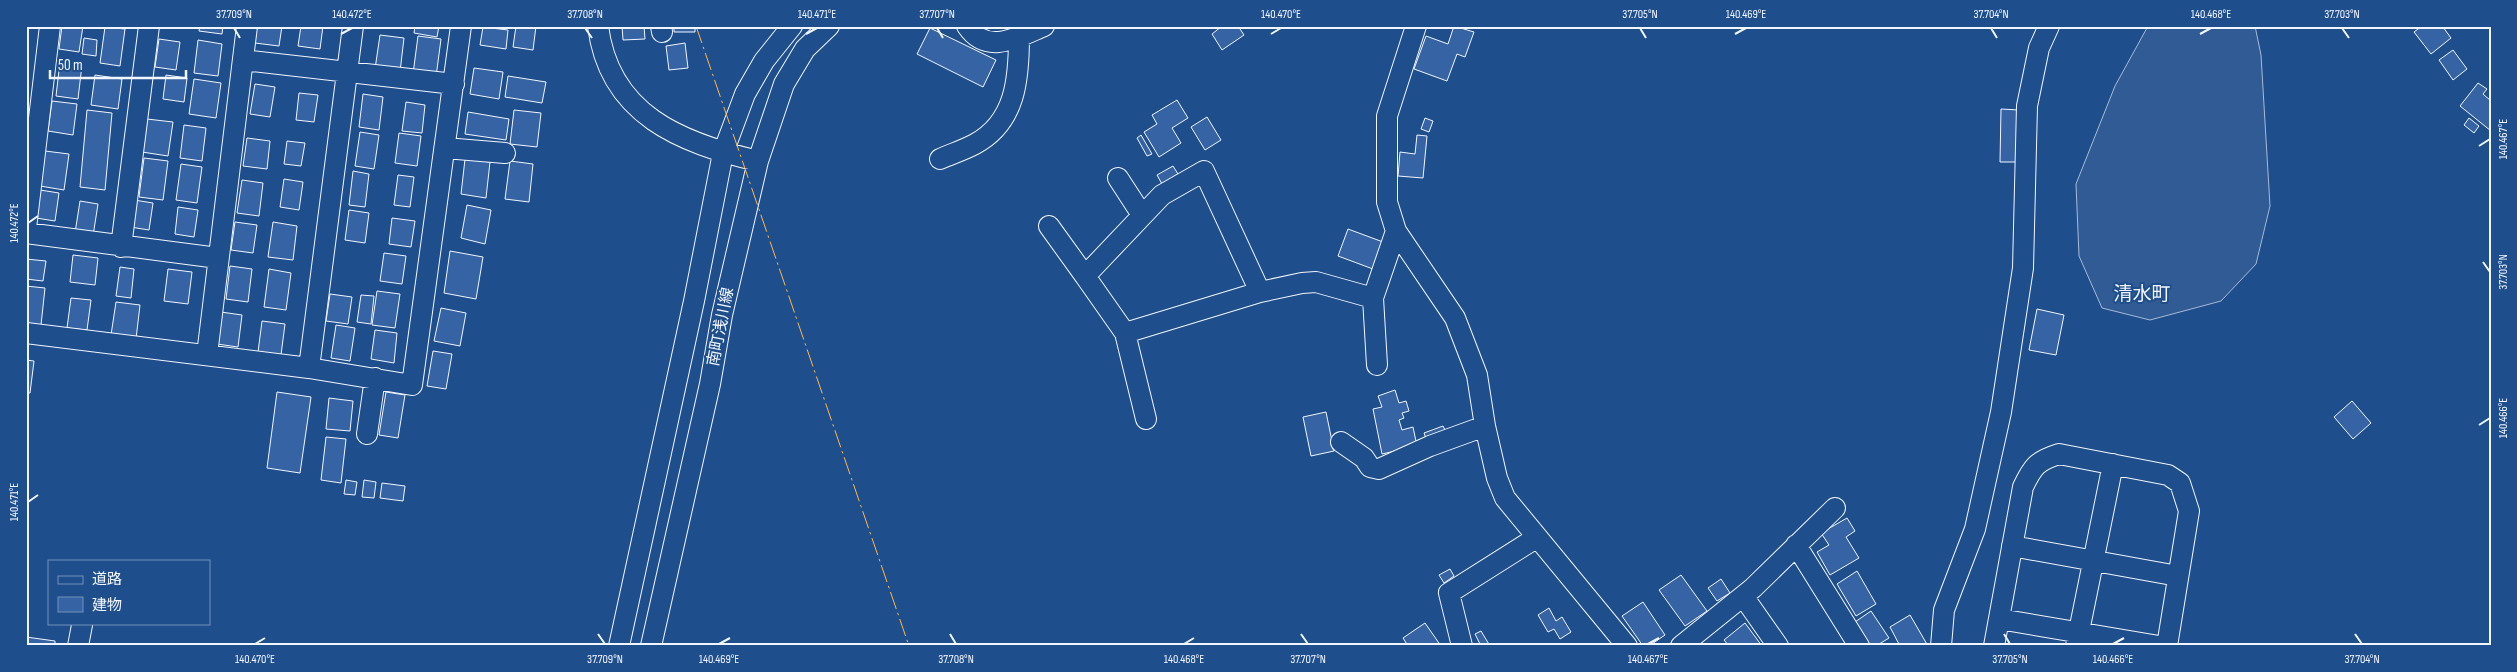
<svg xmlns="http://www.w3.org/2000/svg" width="2517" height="672" font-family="'Sofia Sans Condensed','Noto Sans JP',sans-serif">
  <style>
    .built { fill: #305b95; stroke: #a8bbd7 }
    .building { fill: #3563a3; stroke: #f2f6ff }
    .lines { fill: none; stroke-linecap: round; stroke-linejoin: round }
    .minor-casing { stroke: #f2f6ff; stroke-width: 22 }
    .minor { stroke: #1f4e8c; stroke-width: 20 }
    .power { stroke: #ffb74d; stroke-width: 1; stroke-dasharray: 18 4 2.5 4; stroke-linecap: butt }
    .ticks { fill: none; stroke: #f2f6ff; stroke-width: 2 }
    .labels { text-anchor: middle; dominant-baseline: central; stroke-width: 4; stroke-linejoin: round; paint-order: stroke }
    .street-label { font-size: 16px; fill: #f2f6ff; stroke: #1f4e8c }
    .quarter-label { font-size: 19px; fill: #f2f6ff; stroke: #1f4e8c }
    .neatline { fill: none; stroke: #f2f6ff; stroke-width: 2 }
    .ticks-label { font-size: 12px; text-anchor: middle; fill: #f2f6ff }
  </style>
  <rect width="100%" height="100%" fill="#1f4e8c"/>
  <path class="built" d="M 2148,26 L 2255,26 L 2261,55 L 2270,206 L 2256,264 L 2221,301 L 2150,320 L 2102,308 L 2079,256 L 2076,184 L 2115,86 Z"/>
  <path class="building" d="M 62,26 L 83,26 L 79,52 L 59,49 Z
    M 200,26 L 223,26 L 222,34 L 199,31 Z
    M 257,26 L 282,26 L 279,46 L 255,43 Z
    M 301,26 L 323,26 L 320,49 L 298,46 Z
    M 415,26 L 439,26 L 437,37 L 414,33 Z
    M 516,26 L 536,26 L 533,50 L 513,47 Z
    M 622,26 L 644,26 L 645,39 L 623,40 Z
    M 674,26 L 695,26 L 695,32 L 674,32 Z
    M 1222,26 L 1241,26 L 1240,29 L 1244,35 L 1222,50 L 1212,34 Z
    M 1454,26 L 1474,32 L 1465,57 L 1457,54 L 1447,81 L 1414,69 L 1426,36 L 1448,44 Z
    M 2422,26 L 2445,26 L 2443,27 L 2451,38 L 2431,54 L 2414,32 Z
    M 105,27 L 125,29 L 120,66 L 100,63 Z
    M 483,27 L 508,30 L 506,49 L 480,45 Z
    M 930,28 L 996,60 L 983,87 L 917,54 Z
    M 380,35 L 404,38 L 400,72 L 375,69 Z
    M 418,36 L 441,39 L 436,77 L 413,74 Z
    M 84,38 L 97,40 L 96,56 L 82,54 Z
    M 159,39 L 180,42 L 176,70 L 155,67 Z
    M 198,40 L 222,44 L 218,76 L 194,73 Z
    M 685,43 L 688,68 L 669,70 L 666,46 Z
    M 2453,50 L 2467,69 L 2453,80 L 2439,60 Z
    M 60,62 L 82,65 L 78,99 L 56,96 Z
    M 474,68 L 503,72 L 499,99 L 470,94 Z
    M 95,75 L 122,79 L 118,109 L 91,105 Z
    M 166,75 L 187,78 L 184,102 L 163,99 Z
    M 508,76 L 546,82 L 542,103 L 505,97 Z
    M 194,79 L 221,83 L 216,118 L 189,114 Z
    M 2478,83 L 2487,89 L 2483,94 L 2491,101 L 2491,131 L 2460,106 Z
    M 255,84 L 275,87 L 270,117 L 250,114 Z
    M 299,93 L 318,95 L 314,122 L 296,120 Z
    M 363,94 L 383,97 L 379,130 L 359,127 Z
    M 1177,100 L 1188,118 L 1172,128 L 1181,143 L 1159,157 L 1144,132 L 1157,124 L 1152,115 Z
    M 52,101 L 77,104 L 73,135 L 48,131 Z
    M 406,102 L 425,105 L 422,133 L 402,131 Z
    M 2001,109 L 2019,110 L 2018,162 L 2000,162 Z
    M 87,110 L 112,113 L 105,190 L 80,187 Z
    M 514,110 L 541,113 L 537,147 L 510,144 Z
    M 468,112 L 509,119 L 506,140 L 465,134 Z
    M 1207,117 L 1221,140 L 1205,150 L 1191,127 Z
    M 1425,118 L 1433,121 L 1429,132 L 1421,129 Z
    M 2469,118 L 2479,126 L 2474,133 L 2464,125 Z
    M 147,119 L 173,122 L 168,156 L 142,152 Z
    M 184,125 L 206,128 L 202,161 L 180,158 Z
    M 360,132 L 379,135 L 374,169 L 355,166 Z
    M 399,133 L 421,136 L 417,166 L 395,163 Z
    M 1141,135 L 1152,154 L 1147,156 L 1137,138 Z
    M 1417,135 L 1427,136 L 1423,178 L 1398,176 L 1400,152 L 1415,154 Z
    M 247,138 L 270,141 L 267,169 L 243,166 Z
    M 287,141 L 305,143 L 301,166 L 284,164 Z
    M 45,151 L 69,154 L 64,190 L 40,186 Z
    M 144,158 L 168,161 L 163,200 L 139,197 Z
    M 465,159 L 490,162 L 486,198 L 461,194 Z
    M 510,161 L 533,164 L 529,202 L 505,199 Z
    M 181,164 L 202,167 L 197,203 L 176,200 Z
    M 1173,166 L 1178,174 L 1162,184 L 1157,175 Z
    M 353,171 L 369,174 L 365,207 L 349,205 Z
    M 398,175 L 414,177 L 410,207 L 394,205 Z
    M 284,179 L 303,182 L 299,210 L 280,207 Z
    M 242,180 L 263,183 L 259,216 L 237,213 Z
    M 40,190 L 59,193 L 55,221 L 36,218 Z
    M 134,200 L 153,203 L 149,230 L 130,227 Z
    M 80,201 L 98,204 L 93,236 L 75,233 Z
    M 467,205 L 491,210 L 485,244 L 461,238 Z
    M 178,207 L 198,210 L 194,237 L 175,234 Z
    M 349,210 L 369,213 L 365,243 L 345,240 Z
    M 392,218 L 415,221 L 411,247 L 389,244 Z
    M 235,222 L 257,225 L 253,253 L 231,250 Z
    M 273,222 L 297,226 L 293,260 L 268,257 Z
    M 1348,229 L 1383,242 L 1373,269 L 1338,256 Z
    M 450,251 L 483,257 L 476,299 L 444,293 Z
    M 384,253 L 406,256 L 402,284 L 380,281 Z
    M 73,255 L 98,258 L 95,285 L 70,282 Z
    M 26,259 L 46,261 L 43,281 L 26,279 Z
    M 230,266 L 252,269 L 248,302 L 226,299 Z
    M 120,267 L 134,269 L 131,298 L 116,296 Z
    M 168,269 L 192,272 L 188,304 L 164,301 Z
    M 269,269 L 291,273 L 286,310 L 264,307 Z
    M 26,286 L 45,288 L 41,325 L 26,323 Z
    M 377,291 L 400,294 L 395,328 L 372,325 Z
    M 330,294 L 352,297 L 348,324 L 326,321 Z
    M 361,295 L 374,296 L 371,324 L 357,322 Z
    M 71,298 L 91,300 L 87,330 L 67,328 Z
    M 116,302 L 140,305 L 136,339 L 111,335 Z
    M 441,308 L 466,313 L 460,346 L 434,341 Z
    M 2037,309 L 2064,315 L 2056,355 L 2029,350 Z
    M 221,312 L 242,315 L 238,347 L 217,344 Z
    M 262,321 L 285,324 L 281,355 L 258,352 Z
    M 336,325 L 355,328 L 350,361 L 331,358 Z
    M 375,330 L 397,333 L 394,363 L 371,359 Z
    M 433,351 L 452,354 L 446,389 L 427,386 Z
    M 26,360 L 34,361 L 30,393 L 26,393 Z
    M 1395,390 L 1399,403 L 1406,401 L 1409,411 L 1402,413 L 1404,418 L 1399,420 L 1402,430 L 1413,427 L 1417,446 L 1382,454 L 1373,409 L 1382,407 L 1378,396 Z
    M 277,392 L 311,397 L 300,473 L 267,468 Z
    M 386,392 L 405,395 L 398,438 L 379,435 Z
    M 329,398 L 353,401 L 350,431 L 326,429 Z
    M 2352,401 L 2371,423 L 2353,439 L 2334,417 Z
    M 1326,412 L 1334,451 L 1311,456 L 1303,417 Z
    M 1443,426 L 1447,434 L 1427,441 L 1424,433 Z
    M 326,437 L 346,439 L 341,483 L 321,480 Z
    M 346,480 L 357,482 L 355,495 L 344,494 Z
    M 364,480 L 376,482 L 374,498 L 362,497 Z
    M 382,483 L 405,486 L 403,501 L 380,498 Z
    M 1847,518 L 1855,531 L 1846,537 L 1859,558 L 1830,575 L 1817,552 L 1829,545 L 1821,533 Z
    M 1450,569 L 1454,576 L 1444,583 L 1439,575 Z
    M 1857,571 L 1876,604 L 1856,616 L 1837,584 Z
    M 1681,575 L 1707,611 L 1685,626 L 1659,590 Z
    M 1721,579 L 1730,593 L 1717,601 L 1708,588 Z
    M 1643,602 L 1665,635 L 1649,646 L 1643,646 L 1622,616 Z
    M 1549,608 L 1556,621 L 1562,617 L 1571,632 L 1560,639 L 1554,629 L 1548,632 L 1538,615 Z
    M 1871,611 L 1889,638 L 1876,646 L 1870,646 L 1855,622 Z
    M 1910,615 L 1928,646 L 1900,646 L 1890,627 Z
    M 1425,623 L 1441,646 L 1408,646 L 1403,638 Z
    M 1745,623 L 1762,646 L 1729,646 L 1724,640 Z
    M 1481,631 L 1490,646 L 1481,646 L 1475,634 Z
    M 26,637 L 55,641 L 55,646 L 26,646 Z"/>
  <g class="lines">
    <defs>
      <path id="minor" d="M 598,26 C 609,115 681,143 758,161
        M 661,26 L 662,32
        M 967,26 C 987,56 1018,37 1044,26
        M 1416,26 L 1387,116 L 1387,202 L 1396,231 L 1455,318 L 1477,375 L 1485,426 L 1497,478 L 1505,498 L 1627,646
        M 243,60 L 454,84
        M 445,148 L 505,153
        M 940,159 C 951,154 964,150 975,144 C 1016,122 1019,78 1019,36
        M 1118,178 L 1142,215
        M 1049,226 L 1085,276
        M 26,228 L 50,26
        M 26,233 L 218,258
        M 121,247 L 149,26
        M 1260,292 L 1204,171 L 1162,195 L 1085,276 L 1125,333 L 1260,292 L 1302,283 L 1316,282 L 1373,298 L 1396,231
        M 1373,298 L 1377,365
        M 26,333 L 309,368 L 412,385 L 461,26
        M 1125,333 L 1146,419
        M 207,355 L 247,26
        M 309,368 L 353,26
        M 367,434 L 375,378
        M 1341,442 L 1364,458 L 1370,467 L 1379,469 L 1430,446 L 1485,426
        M 1796,545 L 1859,646
        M 2012,546 L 2178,576
        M 1743,596 L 1778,646
        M 1999,619 L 2159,646
        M 78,646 L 82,625
        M 619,646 L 694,301 L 723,153 L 745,94 L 764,61 L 792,26
        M 651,646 L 710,384 L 722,315 L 758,161 L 784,84 L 805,49 L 829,26
        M 1462,646 L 1449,593 L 1536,538
        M 1681,646 L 1753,588 L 1835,508
        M 1941,646 L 1944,610 L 1975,529 L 2001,412 L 2023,268 L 2027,106 L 2039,48 L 2049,26
        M 1994,646 L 2023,487 C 2033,466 2037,461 2059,454 L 2168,475 L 2180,483 L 2189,511 L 2167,646
        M 2076,646 L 2113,464"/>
    </defs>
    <use href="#minor" class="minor-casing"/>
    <use href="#minor" class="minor"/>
    <path class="power" d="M 696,26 L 909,646"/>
  </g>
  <path class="ticks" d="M 234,28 L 240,38M 585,28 L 592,38M 937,28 L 943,38M 1640,28 L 1646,38M 1991,28 L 1997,38M 2342,28 L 2349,38M 341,34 L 352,28M 806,34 L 817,28M 1271,34 L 1281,28M 1735,34 L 1746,28M 2200,34 L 2211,28M 2479,146 L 2490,139M 28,223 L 38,216M 2483,262 L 2490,272M 2479,425 L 2490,418M 28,502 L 38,495M 598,634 L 605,644M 950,634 L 956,644M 1301,634 L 1308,644M 2004,634 L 2010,644M 2355,634 L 2362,644M 255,644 L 265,638M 719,644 L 730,638M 1184,644 L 1194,638M 1648,644 L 1659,638M 2113,644 L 2124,638"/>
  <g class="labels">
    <g class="street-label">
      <text transform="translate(721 327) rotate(-79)">南町浅川線</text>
    </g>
    <g class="quarter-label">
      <text x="2142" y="294">清水町</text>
    </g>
  </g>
  <rect width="2517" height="672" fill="none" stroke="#1f4e8c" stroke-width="55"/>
  <rect x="48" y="560" width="162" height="65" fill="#1f4e8c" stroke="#7391ba"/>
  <rect x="58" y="576" width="25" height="8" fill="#1f4e8c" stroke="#7391ba"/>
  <text x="92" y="584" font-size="15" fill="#f2f6ff">道路</text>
  <rect x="58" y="597" width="25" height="15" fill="#3563a3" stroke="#7391ba"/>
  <text x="92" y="610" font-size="15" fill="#f2f6ff">建物</text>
  <path d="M50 70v8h136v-8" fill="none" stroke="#f2f6ff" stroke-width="2.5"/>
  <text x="58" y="70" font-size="15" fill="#f2f6ff" stroke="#1f4e8c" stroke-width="4" paint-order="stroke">50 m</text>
  <rect x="28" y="28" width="2462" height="616" class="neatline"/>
  <g class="ticks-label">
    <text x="234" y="18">37.709°N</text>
    <text x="352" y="18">140.472°E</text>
    <text x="585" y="18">37.708°N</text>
    <text x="817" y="18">140.471°E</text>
    <text x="937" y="18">37.707°N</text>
    <text x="1281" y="18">140.470°E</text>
    <text x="1640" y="18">37.705°N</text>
    <text x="1746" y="18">140.469°E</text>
    <text x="1991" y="18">37.704°N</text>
    <text x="2211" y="18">140.468°E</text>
    <text x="2342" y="18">37.703°N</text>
    <text transform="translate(2503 139) rotate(-90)" y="4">140.467°E</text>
    <text transform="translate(14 223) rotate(-90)" y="4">140.472°E</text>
    <text transform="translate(2503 272) rotate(-90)" y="4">37.703°N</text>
    <text transform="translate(2503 418) rotate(-90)" y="4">140.466°E</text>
    <text transform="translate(14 502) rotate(-90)" y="4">140.471°E</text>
    <text x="255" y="663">140.470°E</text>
    <text x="605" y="663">37.709°N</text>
    <text x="719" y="663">140.469°E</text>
    <text x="956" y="663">37.708°N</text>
    <text x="1184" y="663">140.468°E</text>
    <text x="1308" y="663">37.707°N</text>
    <text x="1648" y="663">140.467°E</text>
    <text x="2010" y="663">37.705°N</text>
    <text x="2113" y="663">140.466°E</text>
    <text x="2362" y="663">37.704°N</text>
  </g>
</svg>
